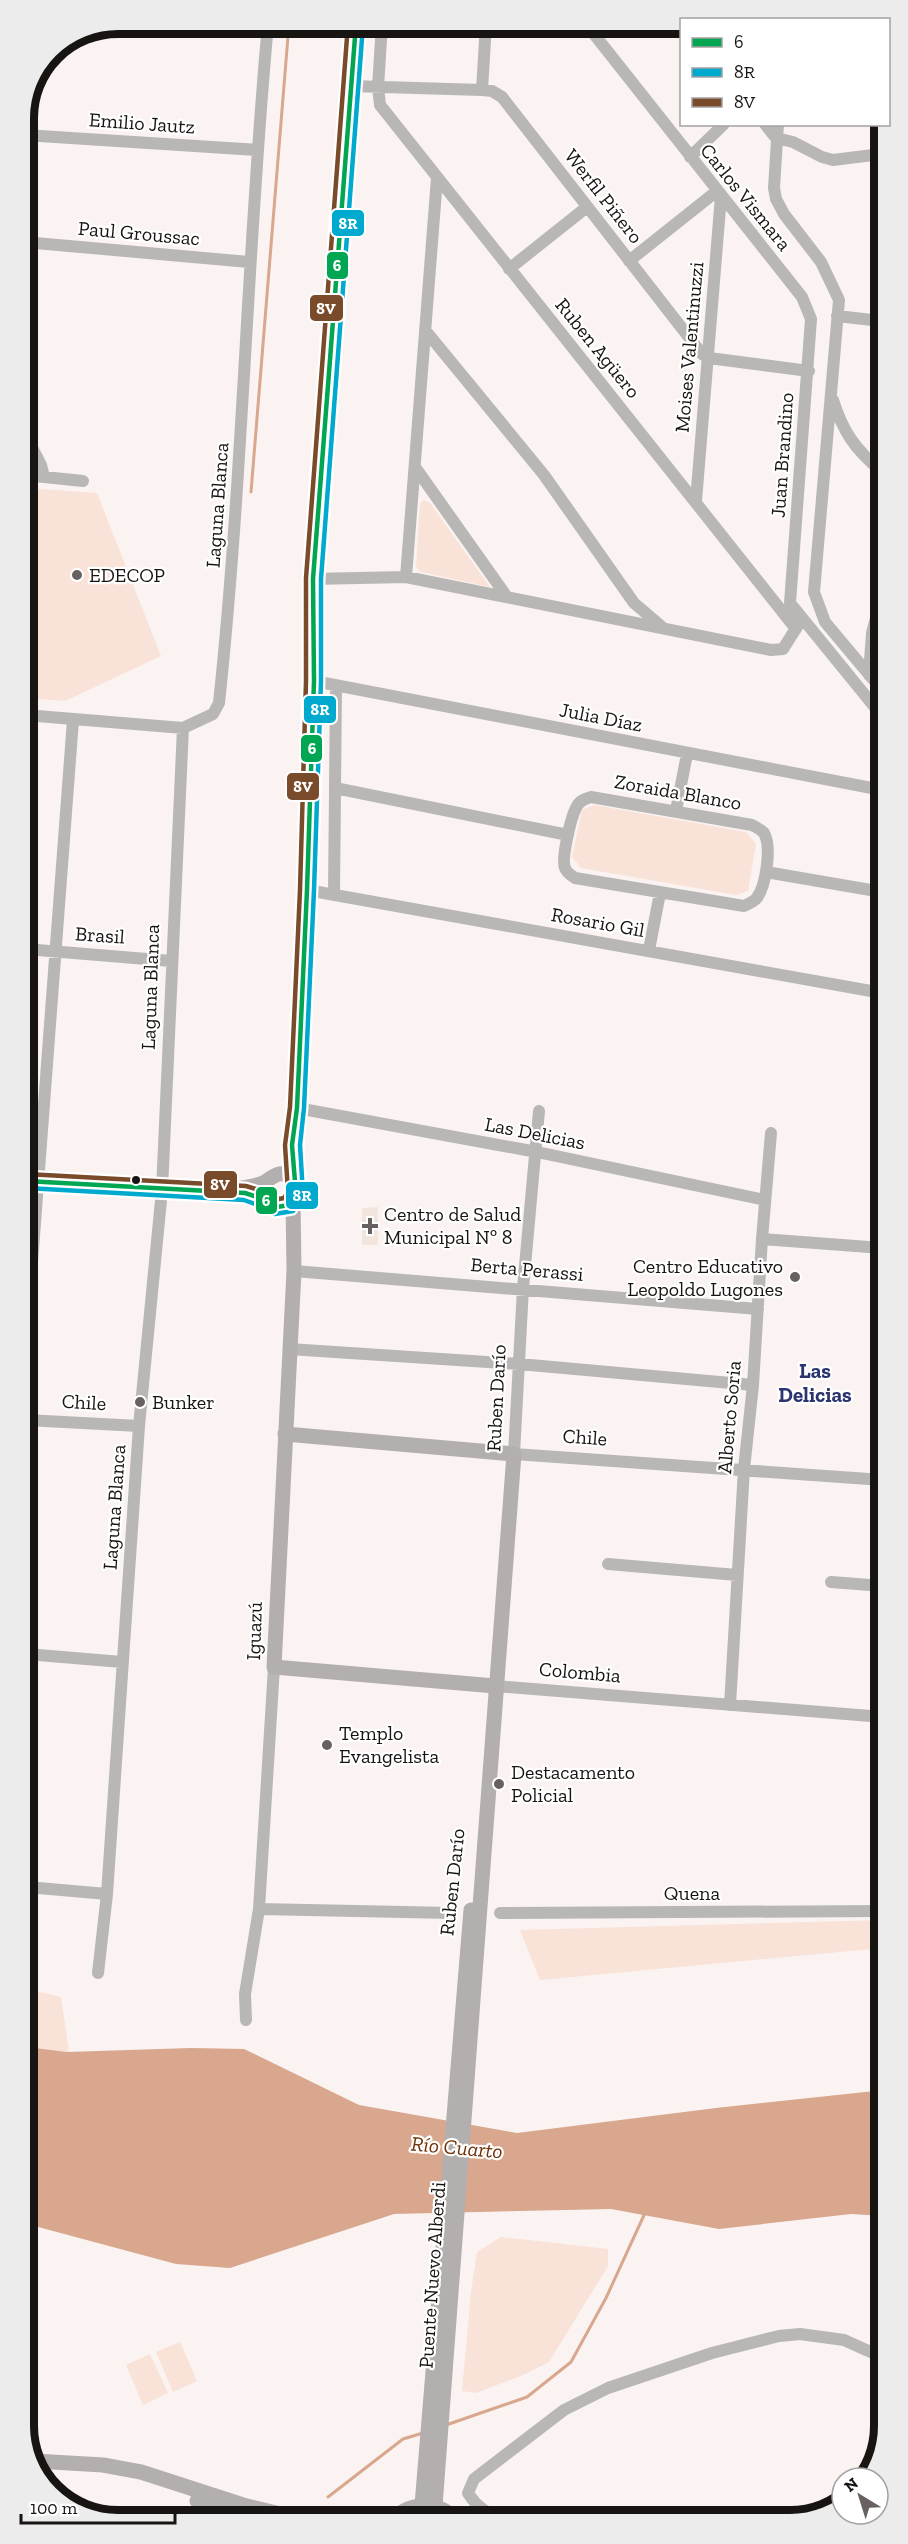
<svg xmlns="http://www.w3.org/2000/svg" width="908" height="2544" font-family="'Zilla Slab',serif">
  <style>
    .built { fill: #f2e5de }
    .green { fill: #f9e2d7 }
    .water { fill: #d8a78d }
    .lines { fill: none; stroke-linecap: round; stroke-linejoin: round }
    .stream { stroke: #d8a78d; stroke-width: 3 }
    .minor { stroke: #b9b7b6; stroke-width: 12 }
    .major { stroke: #b3afae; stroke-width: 15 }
    .bus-1-casing { stroke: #fff; stroke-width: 9 }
    .bus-2-casing { stroke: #fff; stroke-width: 9 }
    .bus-3-casing { stroke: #fff; stroke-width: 9 }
    .bus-1 { stroke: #00a651; stroke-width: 4.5 }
    .bus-2 { stroke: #00a9ce; stroke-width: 4.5 }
    .bus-3 { stroke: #7a4b2a; stroke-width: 4.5 }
    .poi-dot { fill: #676260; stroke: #fff; stroke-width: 2 }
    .bus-dot { fill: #181412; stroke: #fff; stroke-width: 2 }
    .labels { text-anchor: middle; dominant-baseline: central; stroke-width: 4.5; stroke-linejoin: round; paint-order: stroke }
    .street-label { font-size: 20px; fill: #181412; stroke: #fff }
    .poi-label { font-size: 20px; fill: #181412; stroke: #fff; text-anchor: start }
    .neighbourhood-label { font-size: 21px; font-weight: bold; fill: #2b346e; stroke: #fff }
    .water-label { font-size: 21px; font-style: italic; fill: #6f3005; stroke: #fff }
    .rim { fill: none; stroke: #181412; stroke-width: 8 }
    .line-badge { stroke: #fff; stroke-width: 2 }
    .badge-label { font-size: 16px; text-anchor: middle; font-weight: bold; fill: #fff }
  </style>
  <rect width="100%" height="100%" fill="#faf3f1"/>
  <path class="built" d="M 378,1207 L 378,1245 L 362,1245 L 362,1208 Z"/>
  <path class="green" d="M 25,488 L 97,493 L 161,656 L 65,701 L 25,698 Z
    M 423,500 L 430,503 L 490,587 L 421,572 L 416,567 L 420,504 Z
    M 594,805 L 746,832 L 756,844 L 748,891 L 736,895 L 581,868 L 572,857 L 582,810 Z
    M 883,1920 L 883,1948 L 540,1980 L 520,1930 Z
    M 27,1989 L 61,1997 L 69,2052 L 27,2048 Z
    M 501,2237 L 608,2249 L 608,2266 L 549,2362 L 523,2375 L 476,2393 L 462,2391 L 471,2292 L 477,2252 Z
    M 180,2342 L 197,2381 L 173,2392 L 156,2352 Z
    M 150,2354 L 168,2393 L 143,2405 L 126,2365 Z"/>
  <path class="water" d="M 27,2047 L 67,2052 L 191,2048 L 244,2049 L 359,2105 L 517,2133 L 716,2108 L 884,2090 L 884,2216 L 851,2214 L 719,2229 L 611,2209 L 394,2214 L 230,2268 L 176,2264 L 27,2224 Z"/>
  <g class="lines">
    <path class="stream" d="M 251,492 L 289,24
      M 446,2425 L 527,2397 L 571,2362 L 606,2298 L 645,2213
      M 328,2497 L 403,2439 L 423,2433"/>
    <path class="minor" d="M 210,24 L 267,28
      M 382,24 L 378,87 L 380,105 L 796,629
      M 586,24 L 802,297 L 811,319 L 790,603 L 882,716
      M 351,86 L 482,90 L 492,91 L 502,97 L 702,354 L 709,358 L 809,371
      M 482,90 L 486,24
      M 765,124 L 776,138 L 793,142 L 822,157 L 833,160 L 881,154
      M 778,124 L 774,188 L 776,199 L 784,214 L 821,262 L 839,300 L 814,592 L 825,622 L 882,690
      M 24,135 L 258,150
      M 690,157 L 724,124
      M 24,242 L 249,262
      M 629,261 L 717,191
      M 509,269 L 587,207
      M 837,316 L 881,321
      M 425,330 L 544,475 L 634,603 L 661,626
      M 833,400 C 843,432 855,449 881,471
      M 25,434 L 41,465 L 44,477
      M 415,467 L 507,597
      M 25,475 L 83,481
      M 696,501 L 721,196
      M 406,577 L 437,178
      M 313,579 L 406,577 L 771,650 L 783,649 L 800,622
      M 869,675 L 872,633 L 881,599
      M 314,681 L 882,790
      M 25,715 L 183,728
      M 335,788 L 568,835
      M 591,797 L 752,825 C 756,827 761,830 764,833 C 772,847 766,887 756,899 C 753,902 748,904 744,906 L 575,878 C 571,875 567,873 565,868 C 561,859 571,817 576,808 C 579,801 584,799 591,797 Z
      M 676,811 L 687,754
      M 766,872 L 882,892
      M 307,890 L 882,993
      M 334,895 L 336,686
      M 25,949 L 171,961
      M 649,950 L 660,893
      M 297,1108 L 537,1152 L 765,1200
      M 539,1111 L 523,1288 L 514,1454 L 883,1480
      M 762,1239 L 882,1248
      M 294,1271 L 758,1309
      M 26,1342 L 73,720
      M 289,1349 L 519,1364 L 753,1385
      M 26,1420 L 139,1426
      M 608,1564 L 737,1575
      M 831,1582 L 883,1586
      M 26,1654 L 122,1662
      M 495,1686 L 883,1717
      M 730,1705 L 744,1469 L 753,1385 L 762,1239 L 771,1133
      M 27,1887 L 107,1894
      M 259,1909 L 452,1913
      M 500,1913 L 883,1911
      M 98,1973 L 107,1894 L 139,1426 L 162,1190 L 183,728 L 213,714 L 219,703 C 243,478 247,250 268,24
      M 246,2020 L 245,1994 L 259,1909 L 274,1667
      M 506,2518 C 488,2514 478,2509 468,2493 L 474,2479 L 564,2410 L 608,2388 L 712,2353 L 779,2336 L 800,2334 L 844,2340 L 884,2358"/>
    <path class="major" d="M 26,1181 L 162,1190 L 245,1193 L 266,1200 L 277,1207 L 289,1205 L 296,1194 L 292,1145 L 297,1108 L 307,890 L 314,681 L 313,579 L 356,24
      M 237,1189 C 245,1187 258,1186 265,1182 C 276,1174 282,1169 294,1180
      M 293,1200 L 294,1271 L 274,1667 L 495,1686
      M 285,1434 L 514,1454 L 435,2506
      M 35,2461 L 103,2465 L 141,2472 L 243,2505 L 301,2519
      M 197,2501 L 254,2519
      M 422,2505 L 471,1910
      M 393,2519 C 412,2501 437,2502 455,2518"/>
    <defs>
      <path id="bus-1" d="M 26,1181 L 245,1193 L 266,1200 L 277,1207 L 289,1205 L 296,1194 L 292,1145 L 297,1108 L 307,890 L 314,681 L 313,579 L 356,24"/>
      <path id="bus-2" d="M 26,1188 L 244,1200 L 263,1207 L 275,1214 L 293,1211 L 303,1194 L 300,1145 L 304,1108 L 314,890 L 321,681 L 321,579 L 363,25"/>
      <path id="bus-3" d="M 26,1174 L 246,1186 L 269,1193 L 279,1199 L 284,1198 L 288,1192 L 285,1145 L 290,1107 L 300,890 L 306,681 L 306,578 L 348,24"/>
    </defs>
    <use href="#bus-1" class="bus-1-casing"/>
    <use href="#bus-2" class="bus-2-casing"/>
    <use href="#bus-3" class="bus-3-casing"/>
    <use href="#bus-1" class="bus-1"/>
    <use href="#bus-2" class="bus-2"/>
    <use href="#bus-3" class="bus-3"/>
  </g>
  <g class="poi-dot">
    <circle cx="77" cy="575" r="6"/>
    <path d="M367 1217h6v6h6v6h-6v6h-6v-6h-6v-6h6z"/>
    <circle cx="795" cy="1277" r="6"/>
    <circle cx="140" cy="1402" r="6"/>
    <circle cx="327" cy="1745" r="6"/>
    <circle cx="499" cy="1784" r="6"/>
  </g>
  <circle class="bus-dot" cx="136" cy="1180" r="5"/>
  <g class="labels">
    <g class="street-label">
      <text transform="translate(142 123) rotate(4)">Emilio Jautz</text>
      <text transform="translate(604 196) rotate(52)">Werfil Piñero</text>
      <text transform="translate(746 197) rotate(51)">Carlos Vismara</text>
      <text transform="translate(139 233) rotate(5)">Paul Groussac</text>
      <text transform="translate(689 347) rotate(-85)">Moises Valentinuzzi</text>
      <text transform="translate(598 348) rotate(51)">Ruben Agüero</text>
      <text transform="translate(782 455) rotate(-86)">Juan Brandino</text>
      <text transform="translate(217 505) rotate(-86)">Laguna Blanca</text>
      <text transform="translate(601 717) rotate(11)">Julia Díaz</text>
      <text transform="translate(678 792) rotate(10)">Zoraida Blanco</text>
      <text transform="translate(598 922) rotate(10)">Rosario Gil</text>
      <text transform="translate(100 935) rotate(4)">Brasil</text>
      <text transform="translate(150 987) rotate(-88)">Laguna Blanca</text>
      <text transform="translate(535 1133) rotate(11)">Las Delicias</text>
      <text transform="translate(527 1269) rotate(5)">Berta Perassi</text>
      <text transform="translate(496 1398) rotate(-87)">Ruben Darío</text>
      <text transform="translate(84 1402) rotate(3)">Chile</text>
      <text transform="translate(729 1417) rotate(-85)">Alberto Soria</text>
      <text transform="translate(585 1437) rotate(4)">Chile</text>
      <text transform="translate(114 1507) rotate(-86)">Laguna Blanca</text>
      <text transform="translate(254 1631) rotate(-88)">Iguazú</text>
      <text transform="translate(580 1672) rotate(5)">Colombia</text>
      <text transform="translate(452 1882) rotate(-84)">Ruben Darío</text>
      <text x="692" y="1893">Quena</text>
      <text transform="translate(432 2275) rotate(-86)">Puente Nuevo Alberdi</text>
    </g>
    <g class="poi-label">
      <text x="89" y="575">EDECOP</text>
      <text x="384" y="1214">Centro de Salud<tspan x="384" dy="23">Municipal Nº 8</tspan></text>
      <text x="783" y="1266" text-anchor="end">Centro Educativo<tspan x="783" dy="23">Leopoldo Lugones</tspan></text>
      <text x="152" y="1402">Bunker</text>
      <text x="339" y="1733">Templo<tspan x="339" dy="23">Evangelista</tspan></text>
      <text x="511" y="1772">Destacamento<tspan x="511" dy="23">Policial</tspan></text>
    </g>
    <g class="neighbourhood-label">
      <text x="815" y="1370">Las<tspan x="815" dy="24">Delicias</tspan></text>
    </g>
    <g class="water-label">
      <text transform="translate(457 2147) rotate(5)">Río Cuarto</text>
    </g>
  </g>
  <path d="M0 0H908V2544H0ZM118 34H790A84 84 0 0 1 874 118V2426A84 84 0 0 1 790 2510H118A84 84 0 0 1 34 2426V118A84 84 0 0 1 118 34Z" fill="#edecec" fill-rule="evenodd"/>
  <path class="rim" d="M118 34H790A84 84 0 0 1 874 118V2426A84 84 0 0 1 790 2510H118A84 84 0 0 1 34 2426V118A84 84 0 0 1 118 34Z"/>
  <g class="line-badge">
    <rect x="331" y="209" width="34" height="28" rx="6" fill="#00a9ce"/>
    <rect x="326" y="251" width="23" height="29" rx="6" fill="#00a651"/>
    <rect x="309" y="294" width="35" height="28" rx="6" fill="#7a4b2a"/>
    <rect x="303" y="695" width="34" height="29" rx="6" fill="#00a9ce"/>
    <rect x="300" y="734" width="23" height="29" rx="6" fill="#00a651"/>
    <rect x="286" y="772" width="34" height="29" rx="6" fill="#7a4b2a"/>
    <rect x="203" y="1170" width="35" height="29" rx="6" fill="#7a4b2a"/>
    <rect x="285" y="1181" width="34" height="29" rx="6" fill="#00a9ce"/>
    <rect x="255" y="1186" width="23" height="29" rx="6" fill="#00a651"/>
  </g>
  <g class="badge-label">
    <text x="348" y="229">8R</text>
    <text x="337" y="271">6</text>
    <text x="326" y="314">8V</text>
    <text x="320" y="715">8R</text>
    <text x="312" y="754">6</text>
    <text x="303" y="792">8V</text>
    <text x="220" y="1190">8V</text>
    <text x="302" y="1201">8R</text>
    <text x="266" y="1206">6</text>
  </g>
  <rect x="680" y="18" width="210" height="108" fill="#ffffff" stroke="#a3a1a0" stroke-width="1.5"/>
  <rect x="692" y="38" width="30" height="9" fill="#00a651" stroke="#a3a1a0" stroke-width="1.5"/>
  <text x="734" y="48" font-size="18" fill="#181412">6</text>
  <rect x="692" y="68" width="30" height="9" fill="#00a9ce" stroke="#a3a1a0" stroke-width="1.5"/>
  <text x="734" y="78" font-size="18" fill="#181412">8R</text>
  <rect x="692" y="98" width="30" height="9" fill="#7a4b2a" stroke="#a3a1a0" stroke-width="1.5"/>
  <text x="734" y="108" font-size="18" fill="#181412">8V</text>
  <g transform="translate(860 2496) rotate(322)"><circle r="28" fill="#ffffff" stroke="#a3a1a0" stroke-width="1.5"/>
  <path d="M0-4.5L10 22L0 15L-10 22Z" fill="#676260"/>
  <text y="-9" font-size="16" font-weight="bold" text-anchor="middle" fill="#181412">N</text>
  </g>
  <path d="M21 2514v9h154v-9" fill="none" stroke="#181412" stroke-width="3"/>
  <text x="30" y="2514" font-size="18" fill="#181412" stroke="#ffffff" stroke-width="4.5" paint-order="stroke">100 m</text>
</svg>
